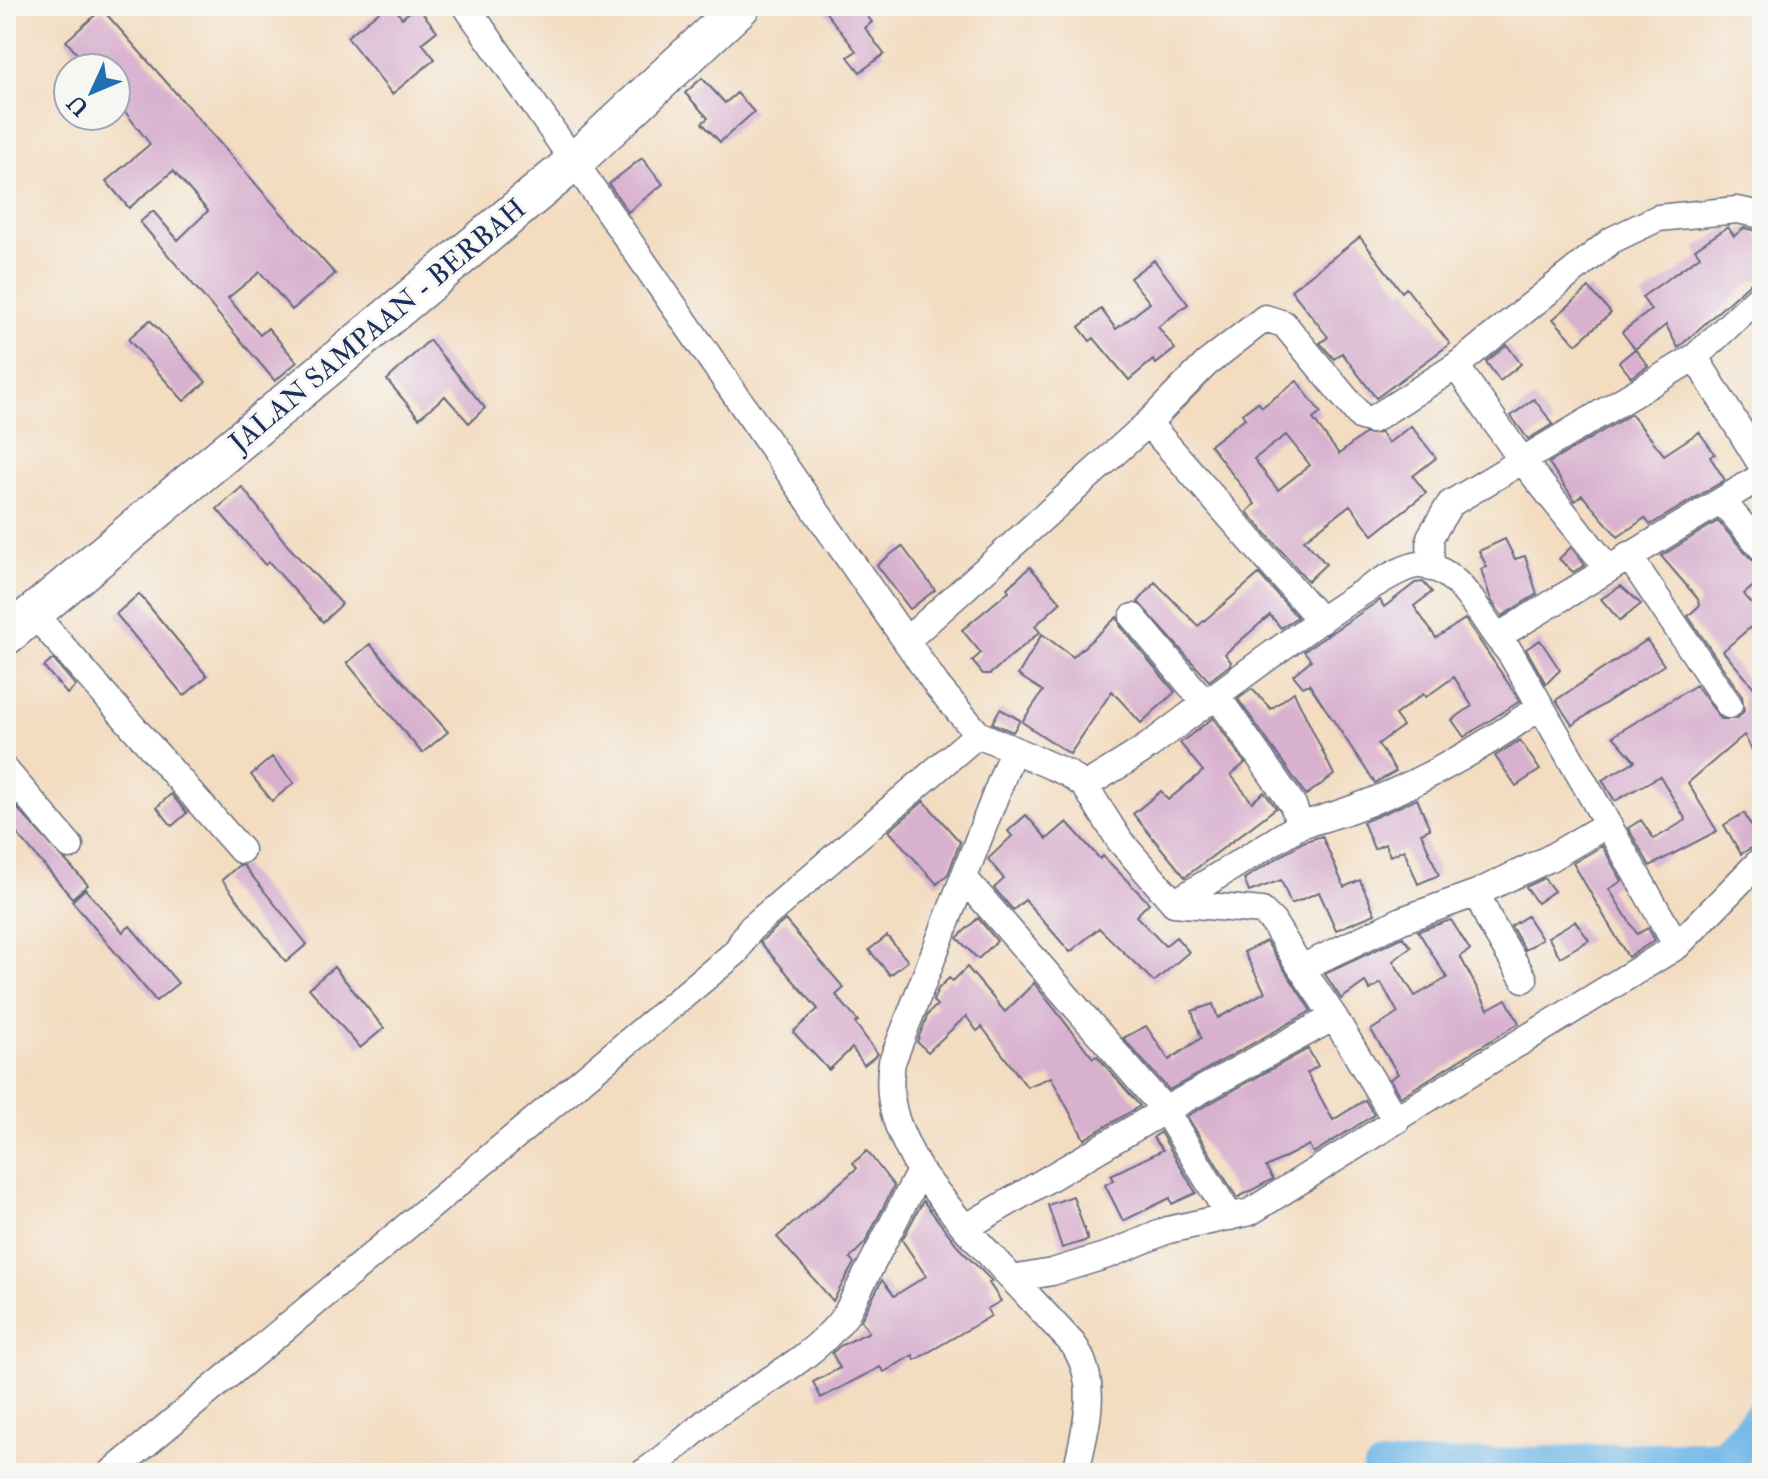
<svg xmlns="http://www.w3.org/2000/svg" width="1768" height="1479" font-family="'IM FELL Double Pica',serif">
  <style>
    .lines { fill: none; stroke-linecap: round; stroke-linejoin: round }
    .river { stroke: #6fb7e7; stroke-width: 40 }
    .building { fill: #d8b1cf; fill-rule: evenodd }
    .minor-casing { stroke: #676c80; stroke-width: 29 }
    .secondary-casing { stroke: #676c80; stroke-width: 41 }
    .minor { stroke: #fff; stroke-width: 26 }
    .secondary { stroke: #fff; stroke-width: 38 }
    .labels { text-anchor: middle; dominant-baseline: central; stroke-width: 6; stroke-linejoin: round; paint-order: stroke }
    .street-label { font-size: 28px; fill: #1b2f5e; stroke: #f6f6f2 }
  </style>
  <rect width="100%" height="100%" fill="#f6f6f2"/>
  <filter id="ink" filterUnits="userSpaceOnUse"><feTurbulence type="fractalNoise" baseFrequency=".0125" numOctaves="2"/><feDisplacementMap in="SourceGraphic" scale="16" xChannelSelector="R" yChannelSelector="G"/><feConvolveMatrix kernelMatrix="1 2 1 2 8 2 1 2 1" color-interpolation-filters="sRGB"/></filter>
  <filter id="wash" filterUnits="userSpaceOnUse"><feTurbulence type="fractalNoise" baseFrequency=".006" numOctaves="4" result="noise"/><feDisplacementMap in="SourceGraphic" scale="32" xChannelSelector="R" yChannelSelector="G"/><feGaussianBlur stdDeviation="1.8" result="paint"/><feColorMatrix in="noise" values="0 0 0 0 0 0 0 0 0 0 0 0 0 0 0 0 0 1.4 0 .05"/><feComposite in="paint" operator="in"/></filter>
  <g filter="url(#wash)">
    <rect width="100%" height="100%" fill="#f3dcc0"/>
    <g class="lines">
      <path class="river" d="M 1382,1473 L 1726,1459 L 1762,1418"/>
    </g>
    <g id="blocks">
      <path class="building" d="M 386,6 L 393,6 L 402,18 L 417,6 L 437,31 L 422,43 L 435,59 L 392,94 L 347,37 Z
        M 821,6 L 859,6 L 872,22 L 865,28 L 884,54 L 860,72 L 848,57 L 856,51 Z
        M 102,9 L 335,274 L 292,310 L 260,272 L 228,298 L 260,335 L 268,328 L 297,362 L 275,381 L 140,222 L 153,211 L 178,240 L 208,211 L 173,171 L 129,208 L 106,181 L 150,144 L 116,100 L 116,68 L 89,68 L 66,41 Z
        M 702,78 L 725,103 L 737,93 L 754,112 L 720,142 L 702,123 L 708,118 L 685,93 Z
        M 642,158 L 663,184 L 628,212 L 609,184 Z
        M 1728,227 L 1734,236 L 1744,228 L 1754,230 L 1762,240 L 1762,278 L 1751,282 L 1678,348 L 1666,325 L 1635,349 L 1622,332 L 1651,310 L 1642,297 L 1700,256 L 1695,249 Z
        M 1360,237 L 1402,292 L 1406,288 L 1450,344 L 1376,398 L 1342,353 L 1334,359 L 1320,343 L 1328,337 L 1291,290 Z
        M 1154,260 L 1188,304 L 1158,327 L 1175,349 L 1156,364 L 1153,360 L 1129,380 L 1094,338 L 1090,341 L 1079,327 L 1101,309 L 1116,329 L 1150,303 L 1130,278 Z
        M 1589,288 L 1611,313 L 1576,344 L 1553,319 Z
        M 150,320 L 206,382 L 184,401 L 128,339 Z
        M 429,340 L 485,408 L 469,423 L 445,396 L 419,418 L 387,380 Z
        M 1507,345 L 1521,364 L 1500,381 L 1486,362 Z
        M 1635,349 L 1648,366 L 1631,377 L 1619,362 Z
        M 1297,381 L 1321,413 L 1313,419 L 1339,454 L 1364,434 L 1381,433 L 1388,443 L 1411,426 L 1436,458 L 1413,476 L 1426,493 L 1373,535 L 1350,505 L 1304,540 L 1326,564 L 1308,581 L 1247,512 L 1255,504 L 1210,445 L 1245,418 L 1242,414 L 1258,402 L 1262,407 ZM 1286,435 L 1310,465 L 1278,490 L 1254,459 Z
        M 1534,399 L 1553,424 L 1528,439 L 1511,416 Z
        M 1631,414 L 1664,455 L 1699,432 L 1715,454 L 1710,457 L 1725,480 L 1650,525 L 1645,518 L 1618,537 L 1582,495 L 1575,501 L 1549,463 Z
        M 242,487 L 288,546 L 342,604 L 323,622 L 269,562 L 265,565 L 217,509 Z
        M 1718,521 L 1750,558 L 1762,567 L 1762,579 L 1744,594 L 1762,617 L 1723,651 L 1762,697 L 1762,768 L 1744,735 L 1688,783 L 1717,831 L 1650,866 L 1628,828 L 1641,820 L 1654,839 L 1686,820 L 1660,776 L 1615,801 L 1602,780 L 1635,761 L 1613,736 L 1696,685 L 1721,719 L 1737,719 L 1744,711 L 1742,696 L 1688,616 L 1699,606 L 1698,599 L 1661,556 Z
        M 1505,539 L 1515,559 L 1525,556 L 1537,594 L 1502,616 L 1491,600 L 1481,569 L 1487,567 L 1479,551 Z
        M 902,546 L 935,590 L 910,609 L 877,565 Z
        M 1571,547 L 1585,565 L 1573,572 L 1559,559 Z
        M 1030,567 L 1061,602 L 1035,626 L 1040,632 L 990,674 L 983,674 L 972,661 L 981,653 L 962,630 L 1009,591 L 1007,588 Z
        M 1259,574 L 1297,617 L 1281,628 L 1270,615 L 1225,654 L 1231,662 L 1230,665 L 1209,681 L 1138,602 L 1155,582 L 1198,626 Z
        M 1423,582 L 1432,592 L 1414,606 L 1436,638 L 1465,619 L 1520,701 L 1464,737 L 1452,720 L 1472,706 L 1454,677 L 1426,697 L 1423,694 L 1395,715 L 1403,726 L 1378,744 L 1396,771 L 1375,783 L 1309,684 L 1303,687 L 1293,675 L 1311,660 L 1304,651 L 1377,602 L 1380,600 L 1384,607 L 1415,583 Z
        M 1621,586 L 1641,604 L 1620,621 L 1601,599 Z
        M 139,594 L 207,676 L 184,696 L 116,614 Z
        M 1117,617 L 1121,627 L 1175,692 L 1141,723 L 1112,691 L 1070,754 L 1022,722 L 1043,691 L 1018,675 L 1042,634 L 1073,657 Z
        M 1540,640 L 1560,670 L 1546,684 L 1526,649 Z
        M 1647,640 L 1664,665 L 1572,725 L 1556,700 Z
        M 370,644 L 448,732 L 422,753 L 347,663 Z
        M 53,659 L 76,686 L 67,694 L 44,667 Z
        M 1252,689 L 1271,709 L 1294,692 L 1334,775 L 1306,795 L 1238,699 Z
        M 1000,709 L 1020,720 L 1013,732 L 992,723 Z
        M 1213,718 L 1245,763 L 1231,775 L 1252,802 L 1264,792 L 1276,808 L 1185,877 L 1133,814 L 1161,791 L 1168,800 L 1203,771 L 1180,743 Z
        M 1520,740 L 1540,770 L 1516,786 L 1495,756 Z
        M 272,757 L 294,783 L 272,801 L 251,775 Z
        M 171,794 L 187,813 L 172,826 L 157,807 Z
        M 6,796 L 88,885 L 72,898 L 6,821 Z
        M 1417,799 L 1430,829 L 1421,833 L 1439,875 L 1418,884 L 1404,850 L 1390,856 L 1385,844 L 1374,849 L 1363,822 Z
        M 924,801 L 960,842 L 948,874 L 937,884 L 889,831 Z
        M 1744,813 L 1760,842 L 1741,854 L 1724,825 Z
        M 1026,815 L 1047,839 L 1067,822 L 1100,859 L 1103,856 L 1149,903 L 1136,916 L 1165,946 L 1176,937 L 1189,952 L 1154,982 L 1099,928 L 1070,952 L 1025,900 L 1013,910 L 994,888 L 1004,879 L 988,859 L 1012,836 L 1008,831 Z
        M 1322,836 L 1344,887 L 1360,880 L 1375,914 L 1336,930 L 1319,892 L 1291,904 L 1281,880 L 1249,892 L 1244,879 L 1303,842 Z
        M 1602,846 L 1622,881 L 1609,889 L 1637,934 L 1648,928 L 1655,940 L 1628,957 L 1573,863 Z
        M 239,865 L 244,866 L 307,944 L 286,962 L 222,880 Z
        M 1544,878 L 1554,891 L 1537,903 L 1526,887 Z
        M 85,889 L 123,932 L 130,926 L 178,983 L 156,1001 L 72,901 Z
        M 1527,916 L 1542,939 L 1525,950 L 1511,926 Z
        M 978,918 L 997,941 L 978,959 L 957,938 Z
        M 785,920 L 844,988 L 836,995 L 858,1021 L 855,1023 L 878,1054 L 864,1065 L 852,1048 L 829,1070 L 793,1032 L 818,1009 L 760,942 Z
        M 1451,920 L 1470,950 L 1460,956 L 1488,1009 L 1506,999 L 1519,1023 L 1400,1097 L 1390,1079 L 1398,1074 L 1371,1030 L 1398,1013 L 1381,983 L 1370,990 L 1365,982 L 1341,999 L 1325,974 L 1403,937 L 1411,947 L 1393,961 L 1415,996 L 1447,978 L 1418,931 Z
        M 1575,921 L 1589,940 L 1560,957 L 1548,937 Z
        M 887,936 L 908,961 L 890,975 L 869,950 Z
        M 1266,941 L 1311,1011 L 1169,1090 L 1123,1038 L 1146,1026 L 1169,1060 L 1201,1038 L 1192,1011 L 1213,1004 L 1218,1018 L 1265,992 L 1244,952 Z
        M 334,967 L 384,1028 L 360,1048 L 309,988 Z
        M 967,967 L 1005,1012 L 1034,983 L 1093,1058 L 1097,1056 L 1140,1106 L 1084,1139 L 1051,1077 L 1027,1087 L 982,1027 L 977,1031 L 966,1016 L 928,1052 L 917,1042 L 928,1014 L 937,1005 L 933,1001 L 938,989 L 949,978 L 953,981 Z
        M 1308,1049 L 1318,1066 L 1307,1073 L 1333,1120 L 1365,1100 L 1374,1115 L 1313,1153 L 1309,1145 L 1266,1167 L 1273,1179 L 1237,1198 L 1187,1116 Z
        M 1160,1132 L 1196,1193 L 1172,1204 L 1170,1198 L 1123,1221 L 1105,1185 L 1114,1180 L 1111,1175 L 1163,1150 L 1153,1138 Z
        M 867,1151 L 894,1186 L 865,1243 L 850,1258 L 854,1263 L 833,1301 L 777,1237 L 857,1168 L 853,1163 Z
        M 1073,1196 L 1088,1240 L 1062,1248 L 1048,1205 Z
        M 923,1201 L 961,1250 L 992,1281 L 989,1283 L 1001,1301 L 987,1309 L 991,1316 L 915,1360 L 913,1355 L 884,1372 L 880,1367 L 821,1398 L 813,1382 L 840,1368 L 832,1353 L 840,1346 L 869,1332 L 861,1320 L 882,1280 L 894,1296 L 926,1276 L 902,1240 Z"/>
    </g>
  </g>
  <g filter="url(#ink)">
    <use href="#blocks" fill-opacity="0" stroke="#676c80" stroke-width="2"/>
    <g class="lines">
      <defs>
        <path id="minor" d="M 466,6 L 938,687 L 978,734 L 1067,773 L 1085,786
          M 1695,357 L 1762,466
          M 1456,366 L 1521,459 L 1608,568
          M 1148,423 L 1321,621
          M 1722,501 L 1762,548
          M 1628,555 L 1729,705
          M 1431,568 L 1430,537 L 1450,504 L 1695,357 L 1762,294
          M 34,614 L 241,850
          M 1133,617 L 1206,704
          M 1497,637 L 1511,654 L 1677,946
          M 907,640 L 1148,423 L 1206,364 L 1265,318 L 1284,324 L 1361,417 L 1372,420 L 1456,366 L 1612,240 L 1658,218 L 1737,210 L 1762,215
          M 1217,696 L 1293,805 L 1300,825 C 1388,803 1468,758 1541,706
          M 6,771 L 70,846
          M 1606,825 L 1550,858 L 1477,893 L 1402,920 L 1301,968 L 1334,1017 L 1395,1119 L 1677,946 L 1762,859
          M 965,879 L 1165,1110 L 1230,1217
          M 1477,893 L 1490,922 L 1524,979
          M 1174,903 L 1300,825
          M 1301,968 L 1273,922 L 1262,911 L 1174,903 L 1120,841 L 1085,786 C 1105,773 1127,761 1147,747 C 1187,718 1386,563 1420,565 C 1457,567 1477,610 1497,637 L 1762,476
          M 920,1171 L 965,1228 L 1073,1344 C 1101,1385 1085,1427 1076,1473
          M 965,1228 L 1165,1110 L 1334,1017
          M 1012,1279 L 1052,1272 L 1111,1254 L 1168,1230 L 1250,1212 L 1397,1120
          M 111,1473 L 736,952 L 749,930 L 978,734
          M 643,1473 C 668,1456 688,1436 711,1418 C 758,1384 809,1363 845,1316 L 920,1171 C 900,1134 885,1105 892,1062 L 1013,750"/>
        <path id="secondary" d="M 6,636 L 575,161 L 741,6"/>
      </defs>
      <use href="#minor" class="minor-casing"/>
      <use href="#secondary" class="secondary-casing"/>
      <use href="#minor" class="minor"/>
      <use href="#secondary" class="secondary"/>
    </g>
  </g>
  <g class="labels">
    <g class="street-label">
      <text transform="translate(378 326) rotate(-40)">JALAN SAMPAAN - BERBAH</text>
    </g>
  </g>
  <rect width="1768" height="1479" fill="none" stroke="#f6f6f2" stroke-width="32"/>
  <g transform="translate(92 92) rotate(226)"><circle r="38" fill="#f6f6f2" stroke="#9ea6b7" stroke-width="2"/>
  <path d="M0-6L14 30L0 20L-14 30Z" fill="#1f6fb2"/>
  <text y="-12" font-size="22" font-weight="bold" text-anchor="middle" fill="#1b2f5e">U</text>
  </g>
</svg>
